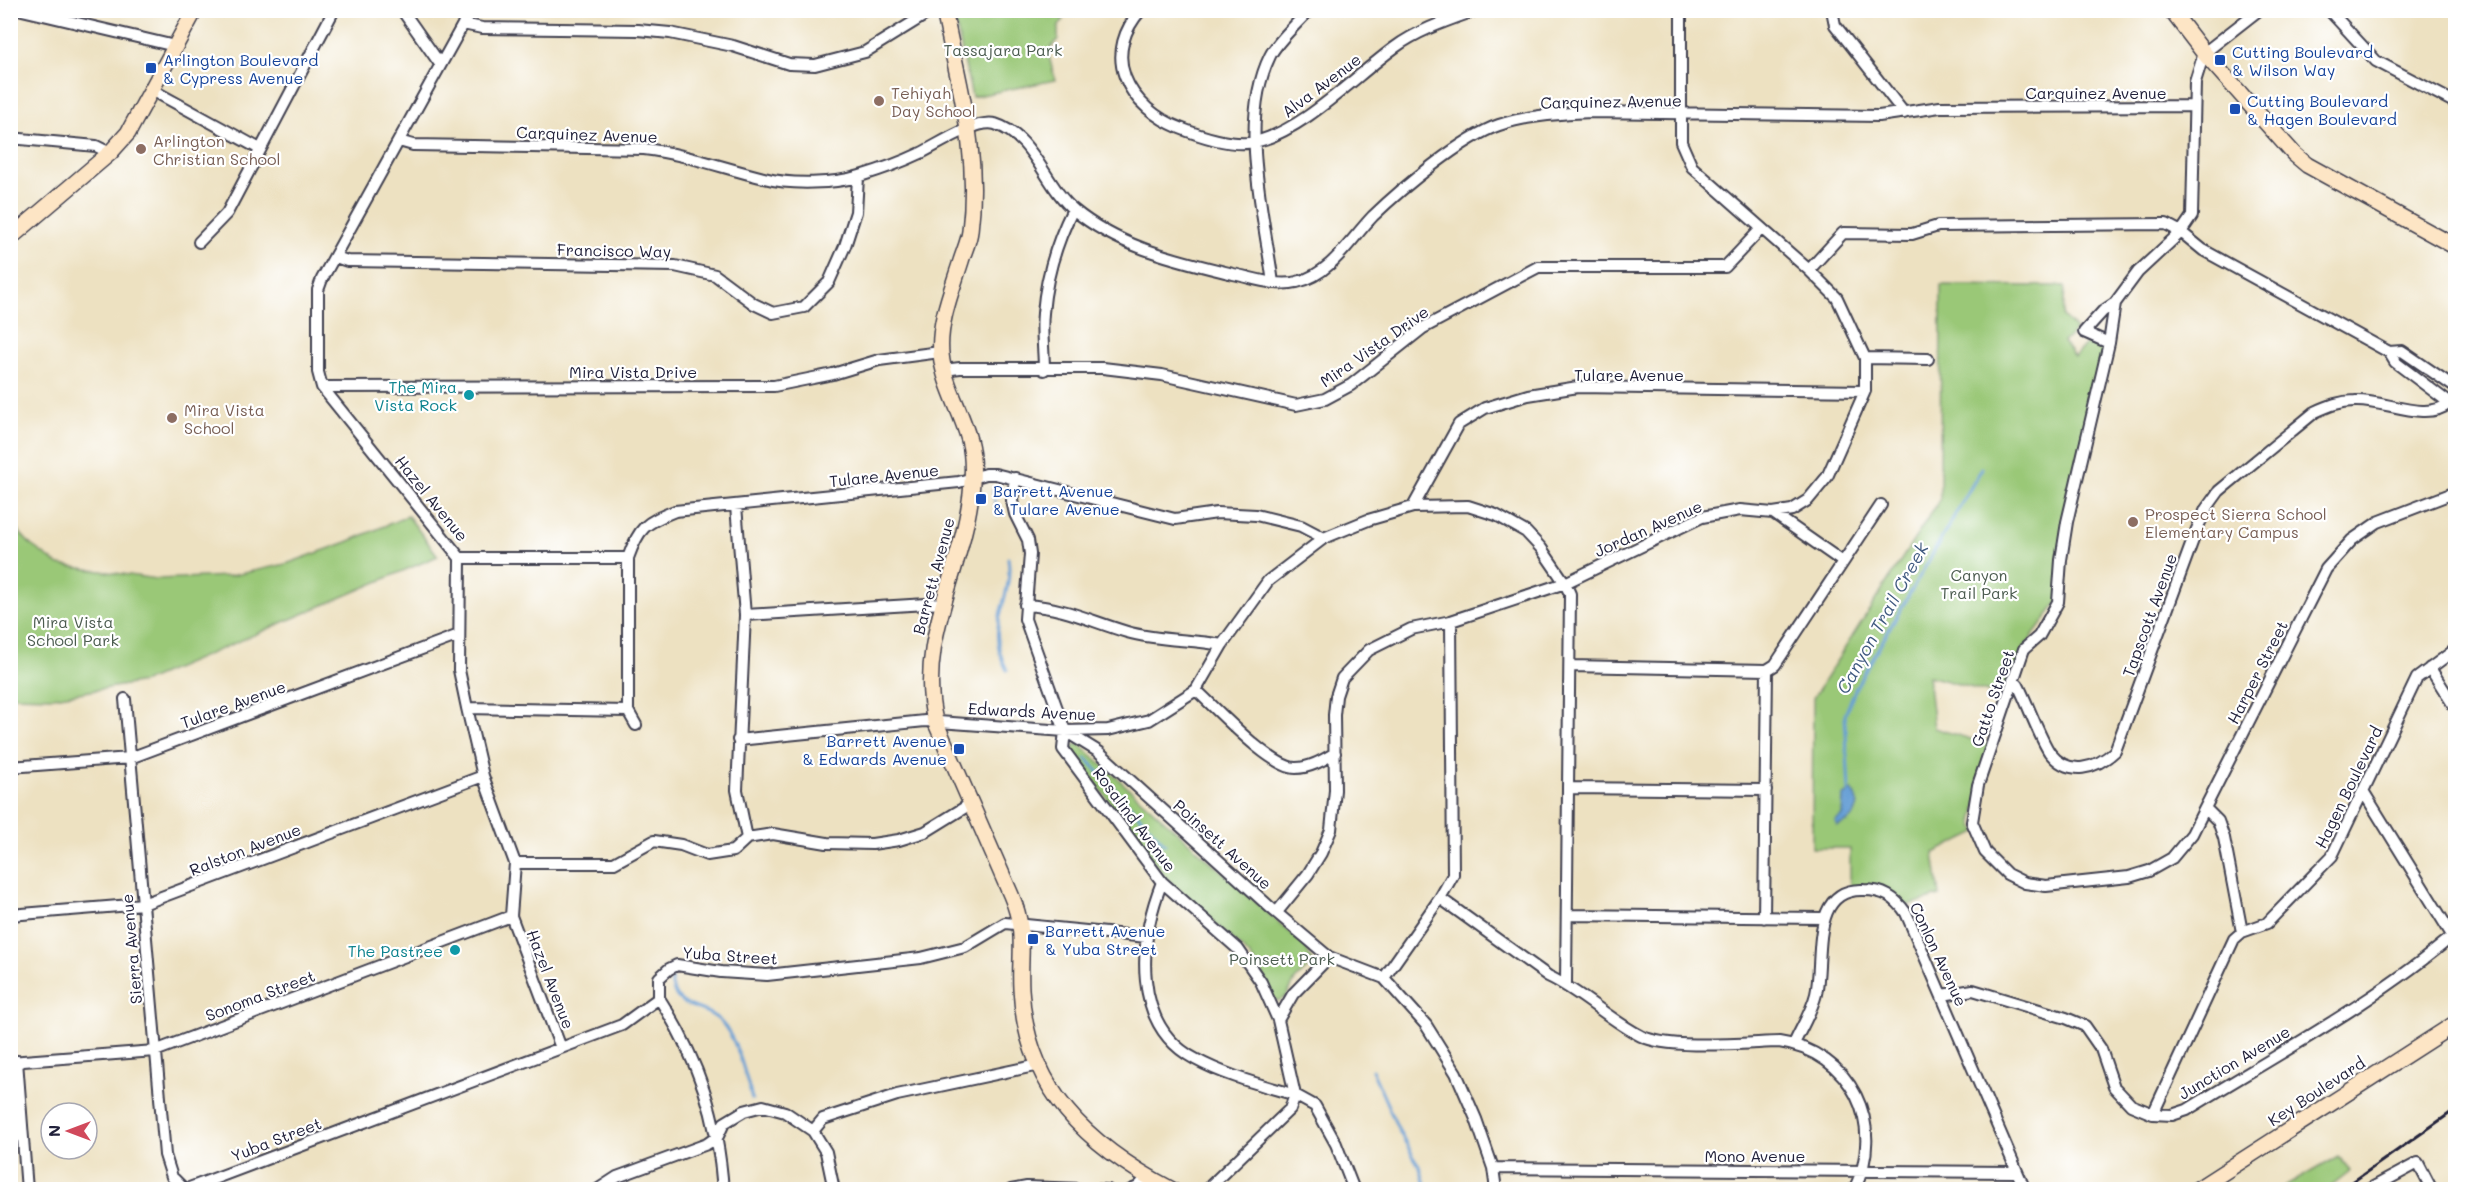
<svg xmlns="http://www.w3.org/2000/svg" width="2466" height="1200" font-family="Mali,sans-serif">
  <style>
    .green { fill: #9ac877; stroke: #5e7559; stroke-width: 1.5 }
    .water { fill: #659ed4; stroke: #446088; stroke-width: 1.5 }
    .lines { fill: none; stroke-linecap: round; stroke-linejoin: round }
    .stream { stroke: #659ed4; stroke-width: 3 }
    .street-casing { stroke: #403f4f; stroke-width: 14 }
    .secondary-casing { stroke: #403f4f; stroke-width: 18 }
    .street { stroke: #fff; stroke-width: 10 }
    .secondary { stroke: #fde5c5; stroke-width: 15 }
    .rail { stroke: #22223b; stroke-width: 3 }
    .transit-dot { fill: #1a4fb4; stroke: #fff; stroke-width: 2 }
    .education-dot { fill: #8d6e63; stroke: #fff; stroke-width: 2 }
    .culture-dot { fill: #0f9aa8; stroke: #fff; stroke-width: 2 }
    .labels { text-anchor: middle; dominant-baseline: central; stroke-width: 4.5; stroke-linejoin: round; paint-order: stroke }
    .park-label { font-size: 16px; fill: #4c5c50; stroke: #fff }
    .transit-label { font-size: 16px; fill: #164399; stroke: #fff; text-anchor: start }
    .street-label { font-size: 16px; fill: #22223b; stroke: #fff }
    .education-label { font-size: 16px; fill: #785e54; stroke: #fff; text-anchor: start }
    .culture-label { font-size: 16px; fill: #0d838f; stroke: #fff; text-anchor: end }
    .water-label { font-size: 18px; font-style: italic; fill: #405a80; stroke: #fff }
  </style>
  <rect width="100%" height="100%" fill="#fff"/>
  <filter id="ink" filterUnits="userSpaceOnUse"><feTurbulence type="fractalNoise" baseFrequency=".0167" numOctaves="2"/><feDisplacementMap in="SourceGraphic" scale="12" xChannelSelector="R" yChannelSelector="G"/><feConvolveMatrix kernelMatrix="1 2 1 2 8 2 1 2 1" color-interpolation-filters="sRGB"/></filter>
  <filter id="wash" filterUnits="userSpaceOnUse"><feTurbulence type="fractalNoise" baseFrequency=".008" numOctaves="4" result="noise"/><feDisplacementMap in="SourceGraphic" scale="24" xChannelSelector="R" yChannelSelector="G"/><feGaussianBlur stdDeviation="1.35" result="paint"/><feColorMatrix in="noise" values="0 0 0 0 0 0 0 0 0 0 0 0 0 0 0 0 0 1.4 0 .05"/><feComposite in="paint" operator="in"/></filter>
  <g filter="url(#wash)">
    <rect width="100%" height="100%" fill="#ede1c1"/>
    <path class="green" d="M 953,11 L 1068,11 L 1058,28 L 1058,39 L 1048,52 L 1055,80 L 972,97 Z
      M 1941,285 L 2065,286 L 2063,316 L 2076,330 L 2063,342 L 2074,357 L 2093,336 L 2109,343 L 2069,514 L 2058,602 L 2024,648 L 2007,697 L 1928,676 L 1934,728 L 1991,745 L 1973,822 L 1977,832 L 1934,853 L 1940,896 L 1902,907 L 1896,899 L 1850,889 L 1850,848 L 1812,848 L 1813,698 L 1940,499 Z
      M 408,516 L 438,556 L 144,682 L 54,697 L 11,696 L 11,523 L 31,545 L 59,565 L 157,579 L 230,576 L 286,564 L 347,542 Z
      M 1078,743 L 1306,947 L 1312,962 L 1309,967 L 1295,980 L 1286,997 L 1278,1001 L 1274,999 L 1262,973 L 1249,955 L 1165,877 L 1073,752 L 1073,747 Z
      M 2338,1156 L 2351,1171 L 2328,1189 L 2281,1189 Z"/>
    <path class="water" d="M 1852,790 C 1865,805 1854,821 1837,826 L 1835,821 L 1842,815 L 1843,796 Z"/>
    <g class="lines">
      <path class="stream" d="M 993,491 L 998,516
        M 1007,670 C 982,623 1015,600 1008,558
        M 1086,758 L 1165,844
        M 1849,791 L 1845,715 L 1856,687 L 1982,468
        M 671,978 C 673,1013 701,1002 720,1021 C 737,1037 746,1077 752,1099
        M 1372,1070 L 1399,1131 L 1420,1168 L 1427,1190"/>
    </g>
  </g>
  <g filter="url(#ink)">
    <g class="lines">
      <defs>
        <path id="street" d="M 22,10 L 175,46
          M 402,10 L 440,64
          M 471,10 L 322,279 L 318,290 L 318,372 L 322,387 L 460,558 L 459,670 L 467,708 L 483,776 L 515,863 L 511,916 L 561,1048
          M 1141,10 C 1124,29 1116,53 1125,77 C 1134,101 1157,119 1180,128 C 1200,136 1234,147 1255,142 C 1304,130 1354,77 1394,48 C 1418,30 1449,20 1477,10
          M 1832,10 L 1835,25 L 1904,113
          M 2259,10 L 2204,53 L 2195,82 L 2192,216 L 2181,232 L 2203,250 L 2389,352 L 2395,362 L 2456,408
          M 2329,10 L 2376,61 L 2456,103
          M 463,24 L 482,28 L 638,30 L 670,33 L 733,46 L 789,64 L 815,65 L 865,52 L 933,10
          M 152,90 L 260,149
          M 10,138 L 96,146 L 110,153
          M 399,141 L 413,145 L 644,149 C 686,154 723,168 764,178 C 790,185 835,184 860,176 C 880,170 902,162 921,153 C 938,145 976,119 995,124 C 1034,136 1045,186 1074,210 C 1120,248 1177,260 1233,274 C 1253,278 1276,287 1297,282 C 1330,275 1351,239 1373,216 C 1401,189 1463,137 1499,125 C 1529,115 1559,114 1590,112 L 1879,116 L 1940,107 L 2194,106
          M 199,242 L 227,213 L 334,10
          M 336,257 L 347,261 L 675,266 L 715,275 L 754,304 L 773,313 L 804,307 L 829,282 L 845,246 L 856,212 L 858,177
          M 1809,270 L 1843,233 L 1912,234 L 1938,226 L 2166,224 L 2181,232 L 2138,272 L 2115,303 L 2103,311 L 2084,332 L 2109,343
          M 1273,283 C 1264,214 1238,121 1270,56 C 1277,41 1298,23 1309,10
          M 2115,303 L 2109,343 L 2067,522 L 2061,560 L 2058,602 L 2039,636 L 2024,649 L 1978,785 L 1972,822 L 1985,852 L 2007,874 L 2025,883 L 2046,886 L 2129,877 L 2149,871 L 2172,858 L 2192,834 L 2205,808
          M 2389,352 L 2402,351 L 2456,388
          M 1865,358 L 1928,359
          M 944,370 L 960,368 L 1103,368 L 1162,375 L 1296,405 L 1325,399 L 1351,385 L 1423,328 L 1538,267 L 1725,267 L 1761,229
          M 1044,370 C 1044,351 1041,332 1043,313 C 1046,277 1057,241 1073,209
          M 322,387 L 774,386 L 833,374 L 879,360 L 940,352
          M 1015,478 L 1012,501 L 1015,514 L 1028,540 L 1030,554 L 1025,619 L 1065,731 L 1099,752 L 1272,909 L 1329,957 L 1384,978 L 1426,1025 L 1456,1073 L 1476,1119 L 1493,1168 L 1496,1190
          M 736,506 L 745,615 L 737,790 L 747,838
          M 1413,507 L 1459,424 L 1485,408 L 1528,395 L 1578,387 L 1865,391
          M 1773,513 L 1843,562
          M 460,558 L 628,558 C 639,527 645,523 675,511 L 959,482 L 986,474 L 995,474 L 1175,519 L 1217,513 L 1256,515 L 1301,526 L 1324,538
          M 628,558 L 628,711 L 636,725
          M 1025,605 C 1064,607 1090,621 1127,632 C 1158,641 1191,639 1222,645
          M 745,615 L 943,603
          M 1570,666 L 1767,670
          M 2430,668 L 2456,709
          M 2013,680 L 2018,685 C 2027,702 2040,739 2050,753 C 2069,777 2096,769 2115,751 L 2197,529 L 2206,509 L 2219,491 L 2315,412 C 2328,406 2340,401 2355,401 C 2382,399 2427,423 2449,403
          M 1196,690 C 1216,708 1271,768 1296,768 C 1310,768 1323,760 1335,753
          M 125,699 L 165,1155 L 172,1177 L 185,1190
          M 467,708 L 628,711
          M 1065,731 L 1063,749 L 1162,882 L 1238,949 L 1261,982 L 1278,1020 L 1295,1095 L 1315,1106 L 1336,1144 L 1354,1190
          M 738,740 L 925,721 L 1065,731 L 1108,730 L 1149,720 L 1196,690 L 1222,645 L 1268,581 L 1324,538 L 1368,520 L 1413,507 L 1468,506 L 1496,515 L 1526,532 L 1541,548 L 1565,583 L 1570,594 L 1566,984
          M 10,767 L 130,758 L 459,635
          M 1569,788 L 1766,790
          M 2363,791 L 2452,935
          M 515,863 L 614,863 L 654,841 L 681,845 L 707,855 L 733,851 L 747,838 L 773,834 L 827,843 L 872,844 L 899,840 L 925,832 L 972,803
          M 1162,882 C 1139,940 1131,1025 1195,1059 C 1226,1076 1262,1085 1295,1095 L 1290,1109 L 1206,1190
          M 1440,898 L 1548,976 C 1582,992 1608,1019 1641,1036 C 1670,1050 1745,1043 1779,1042 C 1851,1052 1887,1125 1854,1190
          M 1277,912 L 1308,874 L 1321,853 L 1331,830 L 1335,790 L 1334,715 L 1336,696 L 1342,678 L 1369,650 L 1411,629 L 1451,621 L 1565,583 L 1702,517 L 1740,510 L 1773,513 L 1792,510 L 1808,500 L 1827,477 L 1865,391 L 1865,358 L 1837,298 L 1809,270 L 1692,167 L 1681,142 L 1681,10
          M 10,915 L 143,904 L 483,776
          M 1567,915 L 1824,918
          M 1764,918 L 1767,670 L 1775,665 L 1881,505
          M 2242,932 L 2224,838 L 2218,821 L 2205,808 L 2326,569 L 2352,540 L 2378,522 L 2456,492
          M 1384,978 L 1440,898 L 1453,875 L 1451,621
          M 1942,995 L 1973,990 L 2066,1018 L 2085,1026 L 2101,1049 L 2114,1087 L 2131,1105 L 2153,1114 L 2172,1115 L 2187,1110 C 2276,1055 2377,1001 2456,933
          M 659,998 C 698,1059 718,1117 723,1190
          M 1278,1020 L 1293,994 L 1329,957
          M 1794,1044 C 1801,1028 1812,1011 1816,994 C 1824,960 1809,887 1864,890 C 1883,890 1895,897 1906,913 L 2025,1190
          M 17,1061 L 27,1190
          M 10,1062 L 155,1051 L 511,916
          M 2153,1114 L 2234,939 L 2242,932 L 2267,923 L 2332,856 L 2417,678 L 2456,649
          M 813,1131 L 823,1119 L 897,1095 L 1039,1065
          M 1493,1168 L 2016,1172
          M 184,1190 L 622,1025 L 659,998 L 659,978 L 669,969 L 677,965 L 721,972 L 767,975 L 921,958 L 965,947 L 1005,923 L 1147,937
          M 597,1190 L 617,1177 L 707,1144 L 718,1136 L 724,1123 L 744,1111 L 763,1106 L 785,1112 L 813,1131 L 826,1152 L 834,1190
          M 1011,1190 L 1027,1187 L 1108,1190
          M 1131,1190 L 1138,1187 L 1147,1177
          M 2368,1190 L 2418,1163 L 2432,1190"/>
        <path id="secondary" d="M 944,10 C 959,88 980,150 970,231 C 969,241 964,251 961,261 C 952,290 938,323 941,354 C 944,385 961,410 969,440 C 974,458 973,476 971,494 C 962,571 916,642 935,721 L 1011,895 C 1027,932 1019,952 1021,989 C 1026,1089 1088,1146 1172,1190
          M 2171,10 L 2204,53 L 2294,154 L 2307,165 L 2456,247
          M 10,238 L 110,153 L 128,133 L 195,10
          M 2196,1190 L 2456,1023"/>
      </defs>
      <use href="#street" class="street-casing"/>
      <use href="#secondary" class="secondary-casing"/>
      <use href="#street" class="street"/>
      <use href="#secondary" class="secondary"/>
      <path class="rail" d="M 2341,1190 L 2456,1109"/>
    </g>
  </g>
  <g class="transit-dot">
    <rect x="2214" y="54" width="12" height="12" rx="3"/>
    <rect x="145" y="62" width="12" height="12" rx="3"/>
    <rect x="2229" y="103" width="12" height="12" rx="3"/>
    <rect x="975" y="493" width="12" height="12" rx="3"/>
    <rect x="953" y="743" width="12" height="12" rx="3"/>
    <rect x="1027" y="933" width="12" height="12" rx="3"/>
  </g>
  <g class="education-dot">
    <circle cx="879" cy="101" r="6"/>
    <circle cx="141" cy="149" r="6"/>
    <circle cx="172" cy="418" r="6"/>
    <circle cx="2133" cy="522" r="6"/>
  </g>
  <g class="culture-dot">
    <circle cx="469" cy="395" r="6"/>
    <circle cx="455" cy="950" r="6"/>
  </g>
  <g class="labels">
    <g class="park-label">
      <text x="1003" y="49">Tassajara Park</text>
      <text x="1979" y="574">Canyon<tspan x="1979" dy="18">Trail Park</tspan></text>
      <text x="73" y="621">Mira Vista<tspan x="73" dy="18">School Park</tspan></text>
      <text x="1282" y="958">Poinsett Park</text>
    </g>
    <g class="transit-label">
      <text x="2232" y="51">Cutting Boulevard<tspan x="2232" dy="18">&amp; Wilson Way</tspan></text>
      <text x="163" y="59">Arlington Boulevard<tspan x="163" dy="18">&amp; Cypress Avenue</tspan></text>
      <text x="2247" y="100">Cutting Boulevard<tspan x="2247" dy="18">&amp; Hagen Boulevard</tspan></text>
      <text x="993" y="490">Barrett Avenue<tspan x="993" dy="18">&amp; Tulare Avenue</tspan></text>
      <text x="947" y="740" text-anchor="end">Barrett Avenue<tspan x="947" dy="18">&amp; Edwards Avenue</tspan></text>
      <text x="1045" y="930">Barrett Avenue<tspan x="1045" dy="18">&amp; Yuba Street</tspan></text>
    </g>
    <g class="street-label">
      <text transform="translate(1321 85) rotate(-37)">Alva Avenue</text>
      <text x="2096" y="92">Carquinez Avenue</text>
      <text transform="translate(1611 101) rotate(-1)">Carquinez Avenue</text>
      <text transform="translate(587 134) rotate(2)">Carquinez Avenue</text>
      <text transform="translate(614 250) rotate(1)">Francisco Way</text>
      <text transform="translate(1374 346) rotate(-35)">Mira Vista Drive</text>
      <text x="633" y="371">Mira Vista Drive</text>
      <text x="1629" y="374">Tulare Avenue</text>
      <text transform="translate(884 475) rotate(-6)">Tulare Avenue</text>
      <text transform="translate(432 498) rotate(51)">Hazel Avenue</text>
      <text transform="translate(1648 528) rotate(-24)">Jordan Avenue</text>
      <text transform="translate(933 576) rotate(-75)">Barrett Avenue</text>
      <text transform="translate(2149 615) rotate(-70)">Tapscott Avenue</text>
      <text transform="translate(2257 672) rotate(-63)">Harper Street</text>
      <text transform="translate(1992 698) rotate(-71)">Gatto Street</text>
      <text transform="translate(233 704) rotate(-20)">Tulare Avenue</text>
      <text transform="translate(1032 711) rotate(3)">Edwards Avenue</text>
      <text transform="translate(2348 787) rotate(-64)">Hagen Boulevard</text>
      <text transform="translate(1135 819) rotate(53)">Rosalind Avenue</text>
      <text transform="translate(1223 844) rotate(42)">Poinsett Avenue</text>
      <text transform="translate(245 849) rotate(-21)">Ralston Avenue</text>
      <text transform="translate(131 949) rotate(-95)">Sierra Avenue</text>
      <text transform="translate(1939 954) rotate(65)">Conlon Avenue</text>
      <text transform="translate(730 955) rotate(4)">Yuba Street</text>
      <text transform="translate(551 979) rotate(69)">Hazel Avenue</text>
      <text transform="translate(260 995) rotate(-21)">Sonoma Street</text>
      <text transform="translate(2234 1062) rotate(-31)">Junction Avenue</text>
      <text transform="translate(2316 1091) rotate(-33)">Key Boulevard</text>
      <text transform="translate(276 1139) rotate(-21)">Yuba Street</text>
      <text x="1755" y="1155">Mono Avenue</text>
    </g>
    <g class="education-label">
      <text x="891" y="92">Tehiyah<tspan x="891" dy="18">Day School</tspan></text>
      <text x="153" y="140">Arlington<tspan x="153" dy="18">Christian School</tspan></text>
      <text x="184" y="409">Mira Vista<tspan x="184" dy="18">School</tspan></text>
      <text x="2145" y="513">Prospect Sierra School<tspan x="2145" dy="18">Elementary Campus</tspan></text>
    </g>
    <g class="culture-label">
      <text x="457" y="386">The Mira<tspan x="457" dy="18">Vista Rock</tspan></text>
      <text x="443" y="950">The Pastree</text>
    </g>
    <g class="water-label">
      <text transform="translate(1882 618) rotate(-61)">Canyon Trail Creek</text>
    </g>
  </g>
  <rect width="2466" height="1200" fill="none" stroke="#fff" stroke-width="36"/>
  <g transform="translate(69 1131) rotate(270)"><circle r="28" fill="#ffffff" stroke="#a7a7b1" stroke-width="1.5"/>
  <path d="M0-4.5L10 22L0 15L-10 22Z" fill="#d1495b"/>
  <text y="-9" font-size="16" font-weight="bold" text-anchor="middle" fill="#22223b">N</text>
  </g>
</svg>
